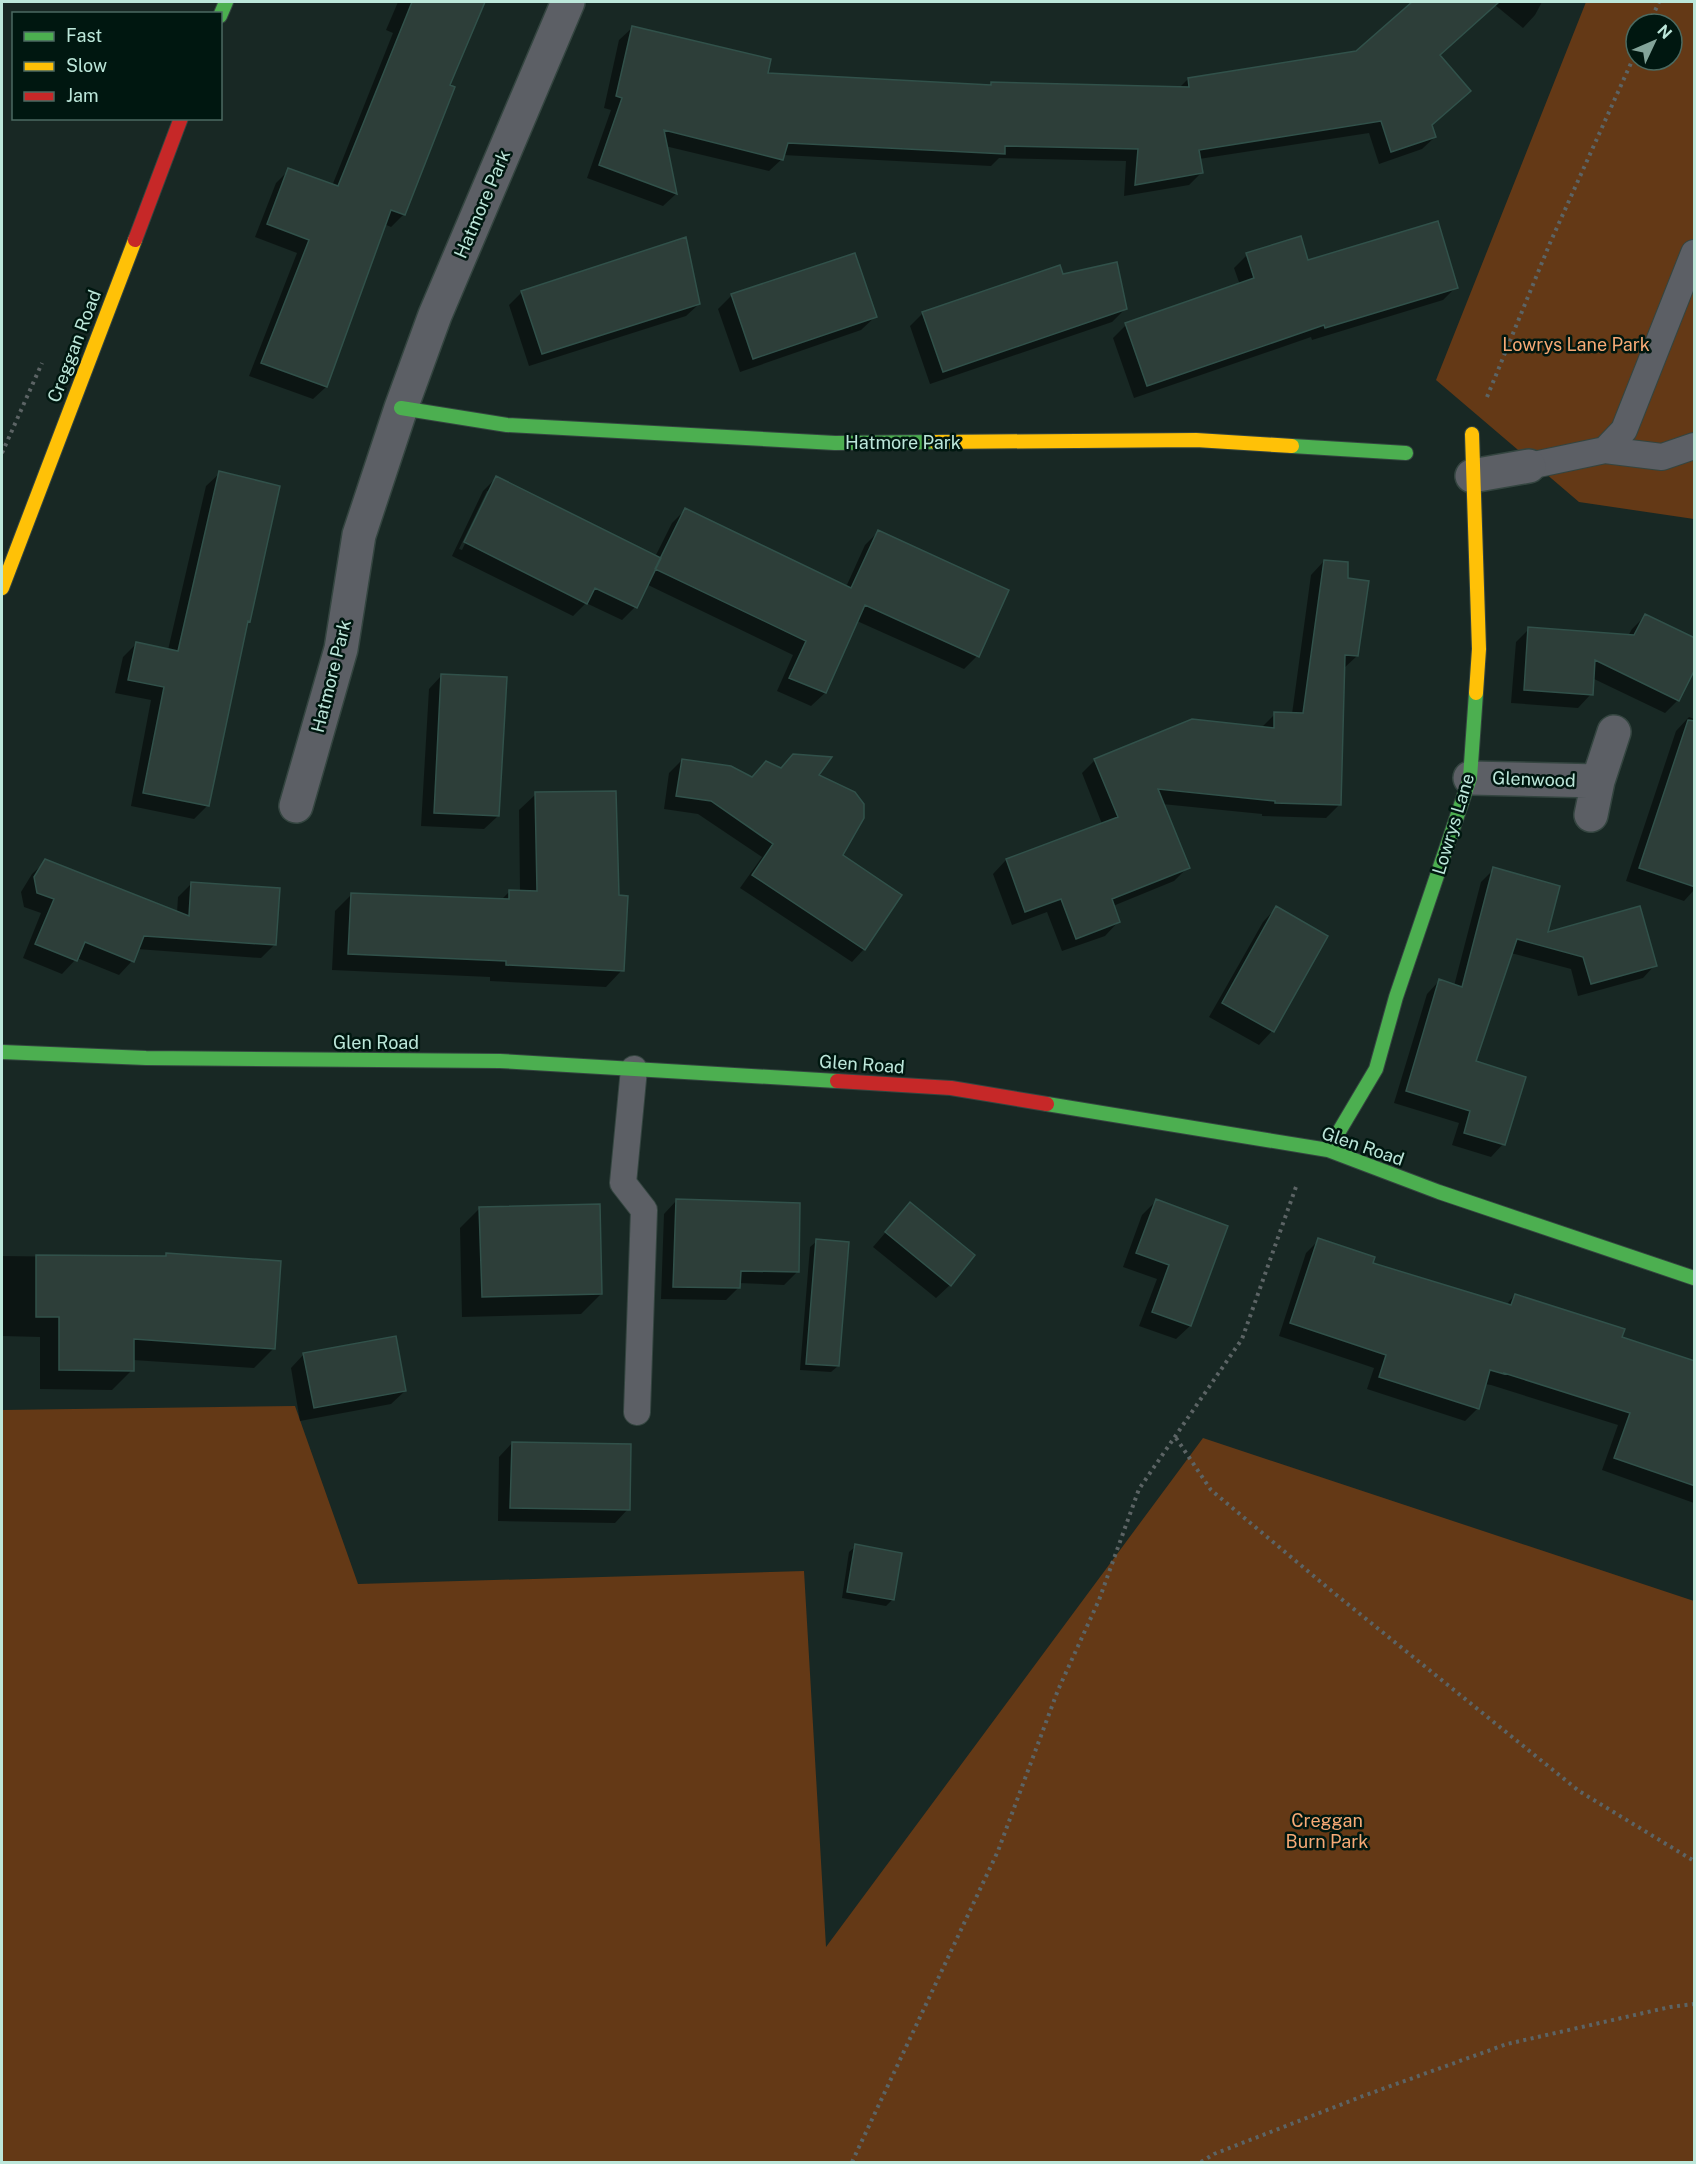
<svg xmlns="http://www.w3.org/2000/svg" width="1696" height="2164" font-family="'Public Sans',sans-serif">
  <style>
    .green { fill: #643916; fill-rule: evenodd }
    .shadow { fill: #0007; fill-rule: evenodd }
    .building { fill: #2d3e39; stroke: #31514a; stroke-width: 1.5 }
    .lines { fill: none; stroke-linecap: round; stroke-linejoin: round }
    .lane-casing { stroke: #344540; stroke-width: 28 }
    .street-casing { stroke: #344540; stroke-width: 36 }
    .fast-casing { stroke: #344540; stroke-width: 16 }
    .slow-casing { stroke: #344540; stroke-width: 16 }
    .jam-casing { stroke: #344540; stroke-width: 16 }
    .path { stroke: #5c6465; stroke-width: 4; stroke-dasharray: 3 4.5; stroke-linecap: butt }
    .lane { stroke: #5c5f65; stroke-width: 26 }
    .street { stroke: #5c5f65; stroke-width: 33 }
    .fast { stroke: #4caf50; stroke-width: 14 }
    .slow { stroke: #ffc107; stroke-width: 14 }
    .jam { stroke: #c62828; stroke-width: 14 }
    .labels { text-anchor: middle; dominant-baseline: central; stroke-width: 5; stroke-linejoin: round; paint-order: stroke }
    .street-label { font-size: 18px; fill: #bce7da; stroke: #001710 }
    .park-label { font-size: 18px; fill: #f7aa76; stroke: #001710 }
  </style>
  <rect width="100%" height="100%" fill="#182824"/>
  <path class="green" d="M 1586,2 L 1694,2 L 1694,519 L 1579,502 L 1436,380 ZM 1636,24 L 1672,24 L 1672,60 L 1636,60 Z
    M 295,1406 L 358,1584 L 804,1571 L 826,1947 L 1203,1438 L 1694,1601 L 1694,2162 L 2,2162 L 2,1410 Z"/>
  <path class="shadow" d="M 398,2 L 484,2 L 448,86 L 404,214 L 391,227 L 384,224 L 326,387 L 313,399 L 249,376 L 297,253 L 255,237 L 276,183 L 289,170 L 332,186 L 393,33 L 386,30 Z
    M 1414,2 L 1542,2 L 1535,15 L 1523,28 L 1495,5 L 1438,55 L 1457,103 L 1431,126 L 1435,137 L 1422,149 L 1379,164 L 1369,133 L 1199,159 L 1201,173 L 1189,185 L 1124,196 L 1126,161 L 999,158 L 991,166 L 783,155 L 782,159 L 769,171 L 665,146 L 676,194 L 663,206 L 587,178 L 611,110 L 604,108 L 619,40 L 632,28 L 766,74 L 989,86 L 991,84 L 1179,88 L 1188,79 L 1357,53 Z
    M 1247,255 L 1307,262 L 1456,287 L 1443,300 L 1312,340 L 1311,337 L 1134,398 L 1113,338 L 1126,325 L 1240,285 L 1234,268 Z
    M 522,292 L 699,304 L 686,316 L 529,366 L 509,305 Z
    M 732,295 L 875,317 L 861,330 L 740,372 L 718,309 Z
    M 1125,309 L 1112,322 L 930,384 L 910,326 L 923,313 Z
    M 220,473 L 248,621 L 246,623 L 208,805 L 194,819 L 131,806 L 151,700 L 115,693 L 123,657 L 136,644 L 168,650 L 206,486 Z
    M 496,478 L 655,557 L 672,523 L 685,510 L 846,587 L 865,545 L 879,531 L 977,656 L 964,669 L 857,621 L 825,693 L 811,706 L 777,691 L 793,655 L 646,584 L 635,607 L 622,620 L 586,603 L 573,616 L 452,556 L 483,491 ZM 487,491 L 490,491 L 462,550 L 459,549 Z
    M 1324,561 L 1346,579 L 1357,656 L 1343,669 L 1339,805 L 1326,818 L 1262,816 L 1262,814 L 1162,804 L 1188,867 L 1174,881 L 1113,906 L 1118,922 L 1105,936 L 1062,951 L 1047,912 L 1012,925 L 993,874 L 1006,860 L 1102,824 L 1082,773 L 1095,760 L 1262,727 L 1275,714 L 1292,714 L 1311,575 Z
    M 1645,616 L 1678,700 L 1665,713 L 1592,678 L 1591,694 L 1578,708 L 1511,703 L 1516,642 L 1529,629 L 1628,636 L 1632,629 Z
    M 442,675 L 498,816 L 484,829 L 421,826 L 429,689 Z
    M 1689,717 L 1694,719 L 1694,890 L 1684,901 L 1626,881 L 1676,731 Z
    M 794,755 L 817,775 L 840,856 L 864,949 L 852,962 L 740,888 L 762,857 L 698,814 L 664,809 L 669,773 L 682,760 L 751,778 L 766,762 L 780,769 Z
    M 536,794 L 617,896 L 622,970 L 606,987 L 490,981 L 490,977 L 332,970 L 335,911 L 352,894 L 501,900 L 510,891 L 520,892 L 519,810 Z
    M 46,861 L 177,913 L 178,897 L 191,884 L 275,944 L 261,958 L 137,949 L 132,961 L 119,975 L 77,958 L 62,974 L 23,958 L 41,913 L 24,907 L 21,892 L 32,874 Z
    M 1494,869 L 1545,934 L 1655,965 L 1643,978 L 1578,996 L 1571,969 L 1511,953 L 1474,1062 L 1503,1144 L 1491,1157 L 1452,1145 L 1459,1123 L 1394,1103 L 1427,994 L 1439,981 L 1454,986 L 1481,882 Z
    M 1276,908 L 1326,936 L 1272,1031 L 1259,1045 L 1209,1017 L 1263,922 Z
    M 676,1201 L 797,1272 L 784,1285 L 739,1283 L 739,1287 L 726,1300 L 661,1299 L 664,1214 Z
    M 1156,1201 L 1226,1227 L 1190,1326 L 1176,1339 L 1139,1326 L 1157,1279 L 1123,1267 L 1142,1215 Z
    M 910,1204 L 950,1285 L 936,1298 L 873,1247 Z
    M 480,1208 L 601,1294 L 581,1314 L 462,1317 L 460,1228 Z
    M 1319,1240 L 1371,1264 L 1506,1305 L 1515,1295 L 1621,1338 L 1694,1362 L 1694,1503 L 1602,1470 L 1618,1425 L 1491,1385 L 1484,1384 L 1478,1408 L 1465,1421 L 1367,1389 L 1374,1368 L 1279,1336 L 1306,1253 Z
    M 817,1241 L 838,1366 L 831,1372 L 800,1370 L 810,1247 Z
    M 167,1255 L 274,1348 L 254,1368 L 133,1360 L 132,1370 L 112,1390 L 40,1389 L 40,1337 L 2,1336 L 2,1256 L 163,1258 Z
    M 304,1354 L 405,1391 L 391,1404 L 300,1421 L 291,1368 Z
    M 512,1443 L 628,1509 L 615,1523 L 498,1521 L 499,1457 Z
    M 856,1546 L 893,1599 L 886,1606 L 842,1598 L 849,1552 Z"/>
  <path class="building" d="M 412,2 L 485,2 L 450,85 L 455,87 L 405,215 L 391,210 L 327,387 L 261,363 L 309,240 L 267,224 L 288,168 L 338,186 Z
    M 1412,2 L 1499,2 L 1440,55 L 1471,91 L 1432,125 L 1436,137 L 1391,152 L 1381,121 L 1199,150 L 1203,173 L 1135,185 L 1138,149 L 1005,146 L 1005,154 L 788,143 L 783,160 L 664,130 L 677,194 L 599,165 L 622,98 L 616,96 L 632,26 L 771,59 L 768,73 L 991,85 L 991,82 L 1189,87 L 1188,78 L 1356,51 Z
    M 1438,221 L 1458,288 L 1325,328 L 1324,325 L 1147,386 L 1125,323 L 1254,278 L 1246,253 L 1301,236 L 1308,260 Z
    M 686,237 L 700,304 L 542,354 L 521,291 Z
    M 855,253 L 877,317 L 753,359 L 731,294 Z
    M 1117,262 L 1127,309 L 943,372 L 922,312 L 1060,265 L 1063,274 Z
    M 219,471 L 280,486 L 250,622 L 248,621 L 209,806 L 143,793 L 164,687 L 128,680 L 136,642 L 178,651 Z
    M 496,476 L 661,558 L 637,608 L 595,588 L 587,604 L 464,542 Z
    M 685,508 L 851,588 L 878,530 L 1009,590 L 979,657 L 865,605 L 826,693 L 789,678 L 806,641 L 655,569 Z
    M 1324,560 L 1348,562 L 1348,578 L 1369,581 L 1358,656 L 1345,655 L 1341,805 L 1275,803 L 1275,801 L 1158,789 L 1190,868 L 1112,899 L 1120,922 L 1076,939 L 1061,899 L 1025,912 L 1006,859 L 1118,817 L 1094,759 L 1192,719 L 1274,728 L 1274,712 L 1303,713 Z
    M 1645,614 L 1695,638 L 1695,669 L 1679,701 L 1595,660 L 1593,695 L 1524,690 L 1528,627 L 1634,635 Z
    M 441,674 L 507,677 L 499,816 L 434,813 Z
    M 1688,720 L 1695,721 L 1695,887 L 1639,868 Z
    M 793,754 L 832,757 L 819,775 L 855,792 L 864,804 L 864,818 L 843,855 L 902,895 L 865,950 L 752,875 L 773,844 L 711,801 L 676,796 L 682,759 L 731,766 L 752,777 L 766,761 L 781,768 Z
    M 616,791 L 619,895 L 628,896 L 624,971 L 506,965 L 506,961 L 348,954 L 351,893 L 509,899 L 509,890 L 537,891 L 535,792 Z
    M 45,859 L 189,916 L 191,882 L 280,888 L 276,945 L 144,936 L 134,962 L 85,942 L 77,961 L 35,944 L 54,899 L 37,893 L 34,877 Z
    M 1493,867 L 1560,886 L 1548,932 L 1640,906 L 1657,966 L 1591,984 L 1583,957 L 1517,939 L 1476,1061 L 1526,1077 L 1505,1145 L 1464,1133 L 1470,1111 L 1406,1091 L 1439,979 L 1462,987 Z
    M 1276,906 L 1328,936 L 1274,1032 L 1222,1003 Z
    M 676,1199 L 800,1203 L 799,1272 L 741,1271 L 740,1288 L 673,1287 Z
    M 1156,1199 L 1228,1226 L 1191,1326 L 1152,1312 L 1169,1265 L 1136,1253 Z
    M 910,1202 L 975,1255 L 951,1286 L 885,1232 Z
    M 600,1204 L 602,1294 L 482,1297 L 479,1207 Z
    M 1318,1238 L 1375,1257 L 1373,1263 L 1511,1305 L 1515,1294 L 1625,1329 L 1622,1337 L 1695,1361 L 1695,1486 L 1614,1458 L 1630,1413 L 1504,1373 L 1504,1374 L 1490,1370 L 1479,1409 L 1379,1377 L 1386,1355 L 1290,1323 Z
    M 816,1239 L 849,1242 L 839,1366 L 806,1364 Z
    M 166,1253 L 281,1261 L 275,1349 L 134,1339 L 134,1371 L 59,1370 L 59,1317 L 36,1317 L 36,1255 L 166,1256 Z
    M 396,1336 L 406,1391 L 314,1408 L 303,1353 Z
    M 512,1442 L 631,1444 L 630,1510 L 510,1508 Z
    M 855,1544 L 902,1553 L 894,1600 L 847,1592 Z"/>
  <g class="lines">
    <defs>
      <path id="lane" d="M 1605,450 L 1624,430 L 1694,253
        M 1529,466 L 1605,450 L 1662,457 L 1694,446
        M 634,1069 L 623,1183 L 644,1210 L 637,1412"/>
      <path id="street" d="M 1472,476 L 1529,466
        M 1470,778 L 1598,781 L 1614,732
        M 296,806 L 341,649 L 359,535 L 401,408 L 435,315 L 568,2
        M 1591,815 L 1598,781"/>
      <path id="fast" d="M 220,16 L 226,2
        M 401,408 L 507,425 L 835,443 L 935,442
        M 1292,446 L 1406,453
        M 2,1052 L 146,1058 L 500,1061 L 837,1081
        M 1047,1104 L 1328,1150 L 1439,1192 L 1694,1278
        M 1328,1150 L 1376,1069 L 1396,997 L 1470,778 L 1476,693"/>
      <path id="slow" d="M 1472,434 L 1479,649 L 1476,693
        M 935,442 L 1196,440 L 1292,446
        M 2,588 L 135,240"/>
      <path id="jam" d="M 135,240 L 181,118
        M 837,1081 L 951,1088 L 1047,1104"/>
    </defs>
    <use href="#lane" class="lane-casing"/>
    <use href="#street" class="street-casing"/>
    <use href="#fast" class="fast-casing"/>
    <use href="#slow" class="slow-casing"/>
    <use href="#jam" class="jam-casing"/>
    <path class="path" d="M 1649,24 L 1659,2
      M 1487,397 L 1550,243 L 1636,52
      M 2,453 L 42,363
      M 1176,1438 L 1211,1490 L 1334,1593 L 1579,1791 L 1694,1861
      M 852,2162 L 998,1851 L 1058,1690 L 1099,1600 L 1139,1489 L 1242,1339 L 1297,1184
      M 1201,2162 L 1214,2154 L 1363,2096 L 1507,2044 L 1670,2007 L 1694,2004"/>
    <use href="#lane" class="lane"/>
    <use href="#street" class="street"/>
    <use href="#fast" class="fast"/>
    <use href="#slow" class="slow"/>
    <use href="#jam" class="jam"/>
  </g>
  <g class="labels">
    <g class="street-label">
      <text transform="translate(482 204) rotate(-67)">Hatmore Park</text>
      <text transform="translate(74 346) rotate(-69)">Creggan Road</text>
      <text x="903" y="442">Hatmore Park</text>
      <text transform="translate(331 676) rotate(-76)">Hatmore Park</text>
      <text transform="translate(1534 779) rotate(2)">Glenwood</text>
      <text transform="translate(1453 824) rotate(-73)">Lowrys Lane</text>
      <text x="376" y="1042">Glen Road</text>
      <text transform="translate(862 1064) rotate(4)">Glen Road</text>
      <text transform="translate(1363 1146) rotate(19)">Glen Road</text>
    </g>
    <g class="park-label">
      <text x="1576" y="344">Lowrys Lane Park</text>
      <text x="1327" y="1820">Creggan<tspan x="1327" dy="21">Burn Park</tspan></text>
    </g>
  </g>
  <rect width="1696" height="2164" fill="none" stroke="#bce7da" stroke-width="6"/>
  <rect x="12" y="12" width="210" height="108" fill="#001710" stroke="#4b6a61" stroke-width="1.5"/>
  <rect x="24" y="32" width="30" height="9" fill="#4caf50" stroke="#4b6a61" stroke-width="1.5"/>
  <text x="66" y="42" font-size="18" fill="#bce7da">Fast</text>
  <rect x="24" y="62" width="30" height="9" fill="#ffc107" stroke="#4b6a61" stroke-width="1.5"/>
  <text x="66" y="72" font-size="18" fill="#bce7da">Slow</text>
  <rect x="24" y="92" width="30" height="9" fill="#c62828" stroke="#4b6a61" stroke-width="1.5"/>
  <text x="66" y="102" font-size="18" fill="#bce7da">Jam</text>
  <g transform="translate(1654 42) rotate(46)"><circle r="28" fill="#001710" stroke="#4b6a61" stroke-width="1.5"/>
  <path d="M0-4.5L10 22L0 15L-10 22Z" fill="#83a49a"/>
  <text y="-9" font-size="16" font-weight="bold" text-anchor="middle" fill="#bce7da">N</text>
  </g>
</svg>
